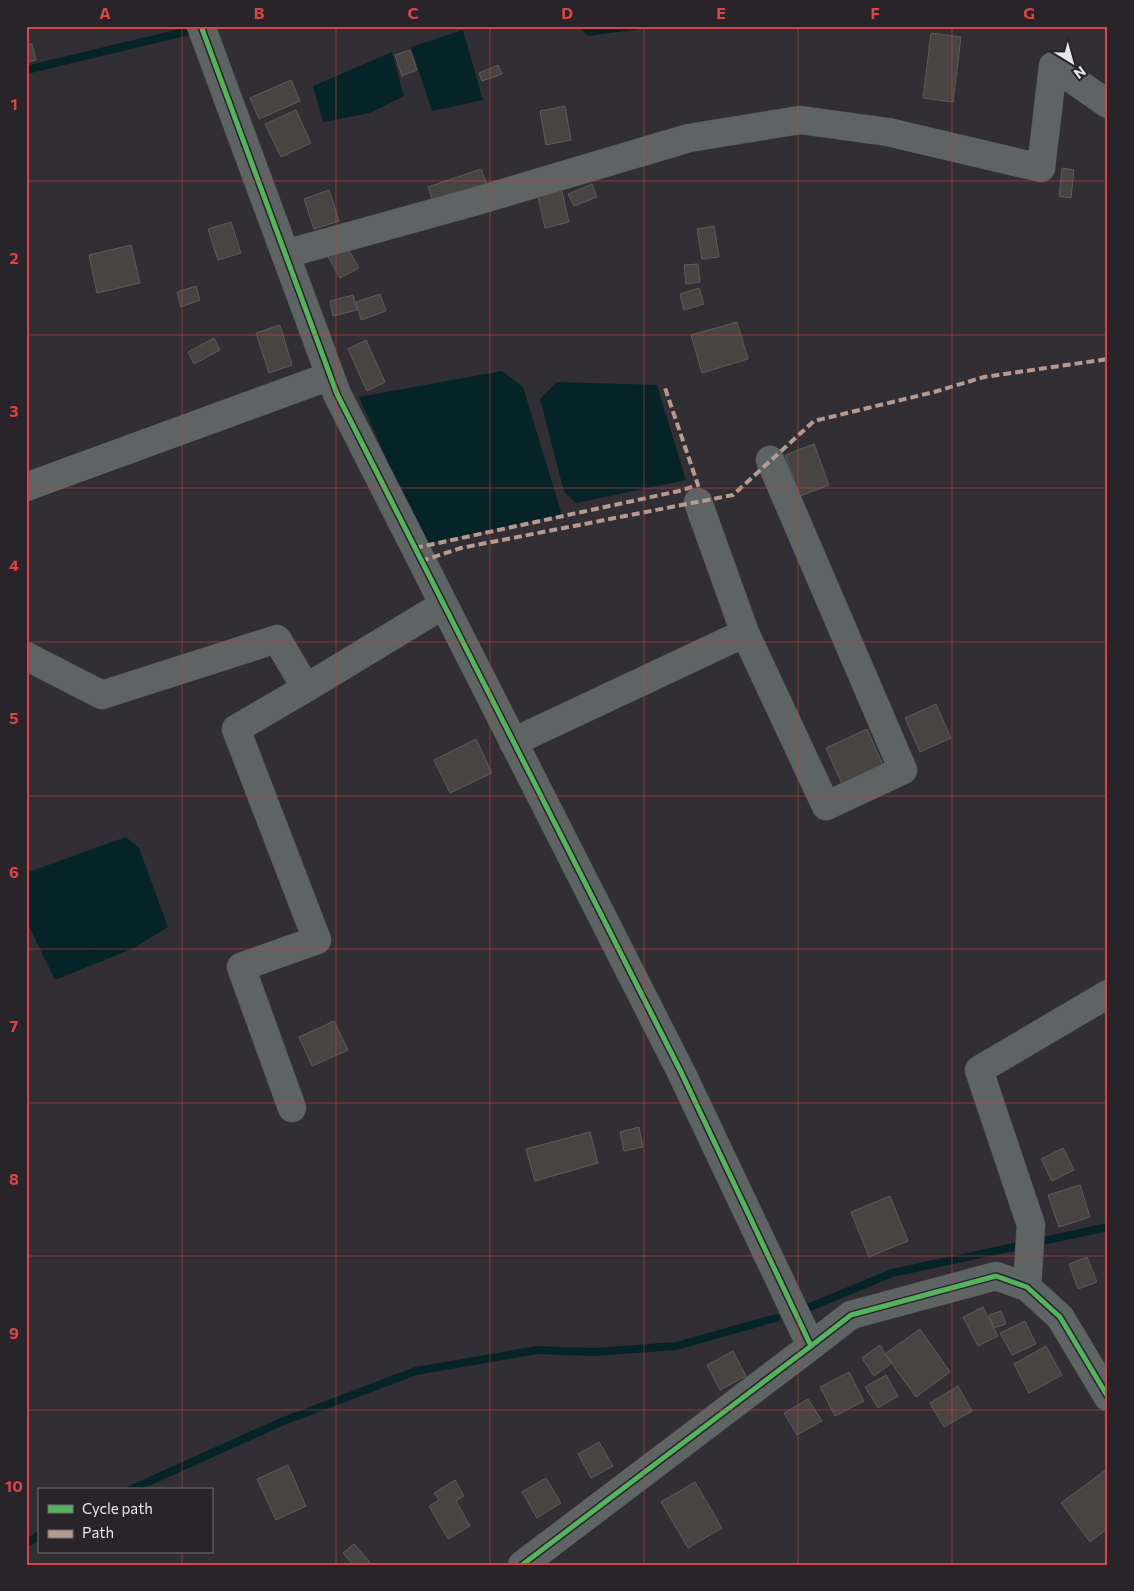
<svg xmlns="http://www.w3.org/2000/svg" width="1134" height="1591" font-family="Commissioner,sans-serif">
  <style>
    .water { fill: #062428 }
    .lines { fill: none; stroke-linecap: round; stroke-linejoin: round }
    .stream { stroke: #062428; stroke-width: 8 }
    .building { fill: #484441; stroke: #5e5b5c }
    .minor-casing { stroke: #4e4d4f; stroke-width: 29 }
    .minor { stroke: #5e6363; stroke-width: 28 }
    .quiet { stroke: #b69a8f; stroke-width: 4; stroke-dasharray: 8 4; stroke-linecap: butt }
    .cycleway-casing { stroke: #28242a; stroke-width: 8 }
    .cycleway { stroke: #56b35d; stroke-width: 5 }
    .grid { fill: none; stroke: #d94445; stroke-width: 1; stroke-opacity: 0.55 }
    .neatline { fill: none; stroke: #d94445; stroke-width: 2 }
    .grid-label { font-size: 16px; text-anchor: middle; font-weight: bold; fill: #d94445 }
  </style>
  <rect width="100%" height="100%" fill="#312f33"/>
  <path class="water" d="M 578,26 L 661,26 L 588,36 Z
    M 463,30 L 483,100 L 432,111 L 411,47 Z
    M 392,52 L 404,96 L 370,113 L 323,122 L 313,86 Z
    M 502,371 L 523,387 L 562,515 L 424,544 L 359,397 Z
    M 557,382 L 657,385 L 686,480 L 576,503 L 564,492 L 540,399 Z
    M 126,837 L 139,848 L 168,927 L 134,948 L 55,980 L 26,920 L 26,873 Z"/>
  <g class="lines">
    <path class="stream" d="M 26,70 L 197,29
      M 805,1309 L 892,1273 L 1108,1227
      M 130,1490 L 281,1422 L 416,1371 L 537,1350 L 594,1352 L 676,1346 L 776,1318
      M 26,1544 L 39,1535"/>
  </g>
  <path class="building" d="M 931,33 L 961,37 L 953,102 L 923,98 Z
    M 32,44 L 36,60 L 26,62 L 26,45 Z
    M 410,50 L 417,70 L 402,76 L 395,55 Z
    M 498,65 L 502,74 L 482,81 L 479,73 Z
    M 291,80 L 300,101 L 259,119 L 250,98 Z
    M 565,106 L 571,140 L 546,145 L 540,111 Z
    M 296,110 L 311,143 L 281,157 L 265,124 Z
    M 1062,168 L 1074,170 L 1071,198 L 1059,196 Z
    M 481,169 L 487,185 L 434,204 L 428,187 Z
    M 592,184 L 597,197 L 574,206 L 568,194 Z
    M 561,187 L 569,222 L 545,228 L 537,192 Z
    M 329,190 L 339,221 L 314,229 L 304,199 Z
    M 231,222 L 241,253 L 218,260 L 208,229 Z
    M 714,226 L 719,257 L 702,259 L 697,229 Z
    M 345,243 L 359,268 L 340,278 L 326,253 Z
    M 131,245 L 140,283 L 97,293 L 89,255 Z
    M 698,264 L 700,282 L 686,284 L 684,265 Z
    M 196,286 L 200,300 L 181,307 L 177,292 Z
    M 699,288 L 704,304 L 684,310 L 680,294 Z
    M 380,294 L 386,311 L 361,320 L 356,302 Z
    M 353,295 L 357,310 L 333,316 L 330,301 Z
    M 737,322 L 748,359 L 702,373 L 691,335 Z
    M 280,325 L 292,365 L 269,373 L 256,333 Z
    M 214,338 L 220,350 L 194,364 L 188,352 Z
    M 366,340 L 385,382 L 367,391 L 348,349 Z
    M 814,444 L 829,485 L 800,496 L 785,455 Z
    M 936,704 L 951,738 L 920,752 L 905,718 Z
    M 867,729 L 883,765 L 842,784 L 826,748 Z
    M 476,739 L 492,773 L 450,793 L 434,760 Z
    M 334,1021 L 348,1050 L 312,1066 L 299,1037 Z
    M 639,1127 L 643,1147 L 624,1151 L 620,1132 Z
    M 590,1132 L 598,1163 L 535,1181 L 526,1149 Z
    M 1063,1148 L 1074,1170 L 1052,1181 L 1041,1159 Z
    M 1080,1185 L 1090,1217 L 1059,1227 L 1048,1195 Z
    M 890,1196 L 908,1241 L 869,1257 L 851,1212 Z
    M 1087,1257 L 1097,1282 L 1078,1289 L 1069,1264 Z
    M 983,1307 L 998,1336 L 978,1346 L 963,1317 Z
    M 1001,1311 L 1006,1324 L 994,1328 L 989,1315 Z
    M 1025,1321 L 1036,1344 L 1012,1355 L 1000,1333 Z
    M 920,1329 L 950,1372 L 916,1397 L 885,1354 Z
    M 880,1345 L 885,1354 L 892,1363 L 874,1376 L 862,1358 Z
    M 1046,1346 L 1062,1375 L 1029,1393 L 1014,1364 Z
    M 733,1351 L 746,1376 L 720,1390 L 707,1365 Z
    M 849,1372 L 864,1401 L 835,1416 L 820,1387 Z
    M 886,1375 L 898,1396 L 878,1408 L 865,1387 Z
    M 958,1386 L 972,1411 L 944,1427 L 930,1403 Z
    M 808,1399 L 822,1421 L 797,1435 L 784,1413 Z
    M 599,1442 L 613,1466 L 591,1478 L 578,1454 Z
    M 288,1465 L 306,1506 L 276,1520 L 257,1479 Z
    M 1107,1469 L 1108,1528 L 1090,1542 L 1061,1503 Z
    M 546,1478 L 561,1503 L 537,1518 L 522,1492 Z
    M 455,1480 L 464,1496 L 456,1501 L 470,1526 L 448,1539 L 429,1506 L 439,1500 L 434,1493 Z
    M 695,1482 L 722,1528 L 688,1548 L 661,1502 Z
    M 354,1544 L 370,1562 L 367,1565 L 353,1565 L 343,1553 Z"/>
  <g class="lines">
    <defs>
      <path id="minor" d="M 201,26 L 337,394 L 681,1072 L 811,1346 L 851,1315 L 996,1276 L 1027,1287 L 1060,1317 L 1108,1397
        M 285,254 L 473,202 L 689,138 L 800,120 L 888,132 L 1041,168 L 1053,66 L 1108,104
        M 26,487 L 330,376
        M 698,502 L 745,633
        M 26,656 L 102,695 L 277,639 L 306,688 L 443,605
        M 513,742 L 745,633 L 826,806 L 903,770 L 770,460
        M 292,1108 L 241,967 L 317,940 L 236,729 L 306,688
        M 1027,1287 L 1031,1225 L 979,1070 L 1108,994
        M 522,1565 L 811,1346"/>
    </defs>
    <use href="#minor" class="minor-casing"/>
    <use href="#minor" class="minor"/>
    <path class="quiet" d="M 415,548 L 679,491 L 698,485 L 664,385
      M 421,561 L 461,548 L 733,495 L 814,421 L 934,392 L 984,377 L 1108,359"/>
    <defs>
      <path id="cycleway" d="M 201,26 L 337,394 L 681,1072 L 811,1346 L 851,1315 L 996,1276 L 1027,1287 L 1060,1317 L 1108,1397
        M 522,1565 L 811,1346"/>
    </defs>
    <use href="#cycleway" class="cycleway-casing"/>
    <use href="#cycleway" class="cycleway"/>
  </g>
  <path class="grid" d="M 182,26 L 182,1490M 336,26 L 336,1565M 490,26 L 490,1565M 644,26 L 644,1565M 798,26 L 798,1565M 952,26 L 952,1565M 26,181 L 1108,181M 26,335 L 1108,335M 26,488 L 1108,488M 26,642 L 1108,642M 26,796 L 1108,796M 26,949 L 1108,949M 26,1103 L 1108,1103M 26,1256 L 1108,1256M 26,1410 L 1108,1410M 182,1552 L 182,1565"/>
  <rect width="1134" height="1591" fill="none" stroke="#28242a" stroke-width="55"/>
  <rect x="38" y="1488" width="175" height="65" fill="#28242a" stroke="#747176"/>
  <rect x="48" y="1505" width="25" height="8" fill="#56b35d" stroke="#747176"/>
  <text x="82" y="1514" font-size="15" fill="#e7e5e9">Cycle path</text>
  <rect x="48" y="1530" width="25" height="8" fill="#b69a8f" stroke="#747176"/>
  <text x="82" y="1538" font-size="15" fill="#e7e5e9">Path</text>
  <g transform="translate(1072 62) rotate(143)" stroke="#28242a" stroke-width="4" paint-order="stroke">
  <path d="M0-4L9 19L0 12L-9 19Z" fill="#e7e5e9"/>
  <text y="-8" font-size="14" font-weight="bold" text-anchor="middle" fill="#e7e5e9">N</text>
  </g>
  <rect x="28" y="28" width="1078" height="1536" class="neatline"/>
  <g class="grid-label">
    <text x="105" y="19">A</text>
    <text x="259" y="19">B</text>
    <text x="413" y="19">C</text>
    <text x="567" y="19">D</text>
    <text x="721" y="19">E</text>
    <text x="875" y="19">F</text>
    <text x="1029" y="19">G</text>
    <text x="14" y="110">1</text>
    <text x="14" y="264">2</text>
    <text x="14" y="417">3</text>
    <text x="14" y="571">4</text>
    <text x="14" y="724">5</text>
    <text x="14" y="878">6</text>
    <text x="14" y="1032">7</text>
    <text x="14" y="1185">8</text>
    <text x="14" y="1339">9</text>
    <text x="14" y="1492">10</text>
  </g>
</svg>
